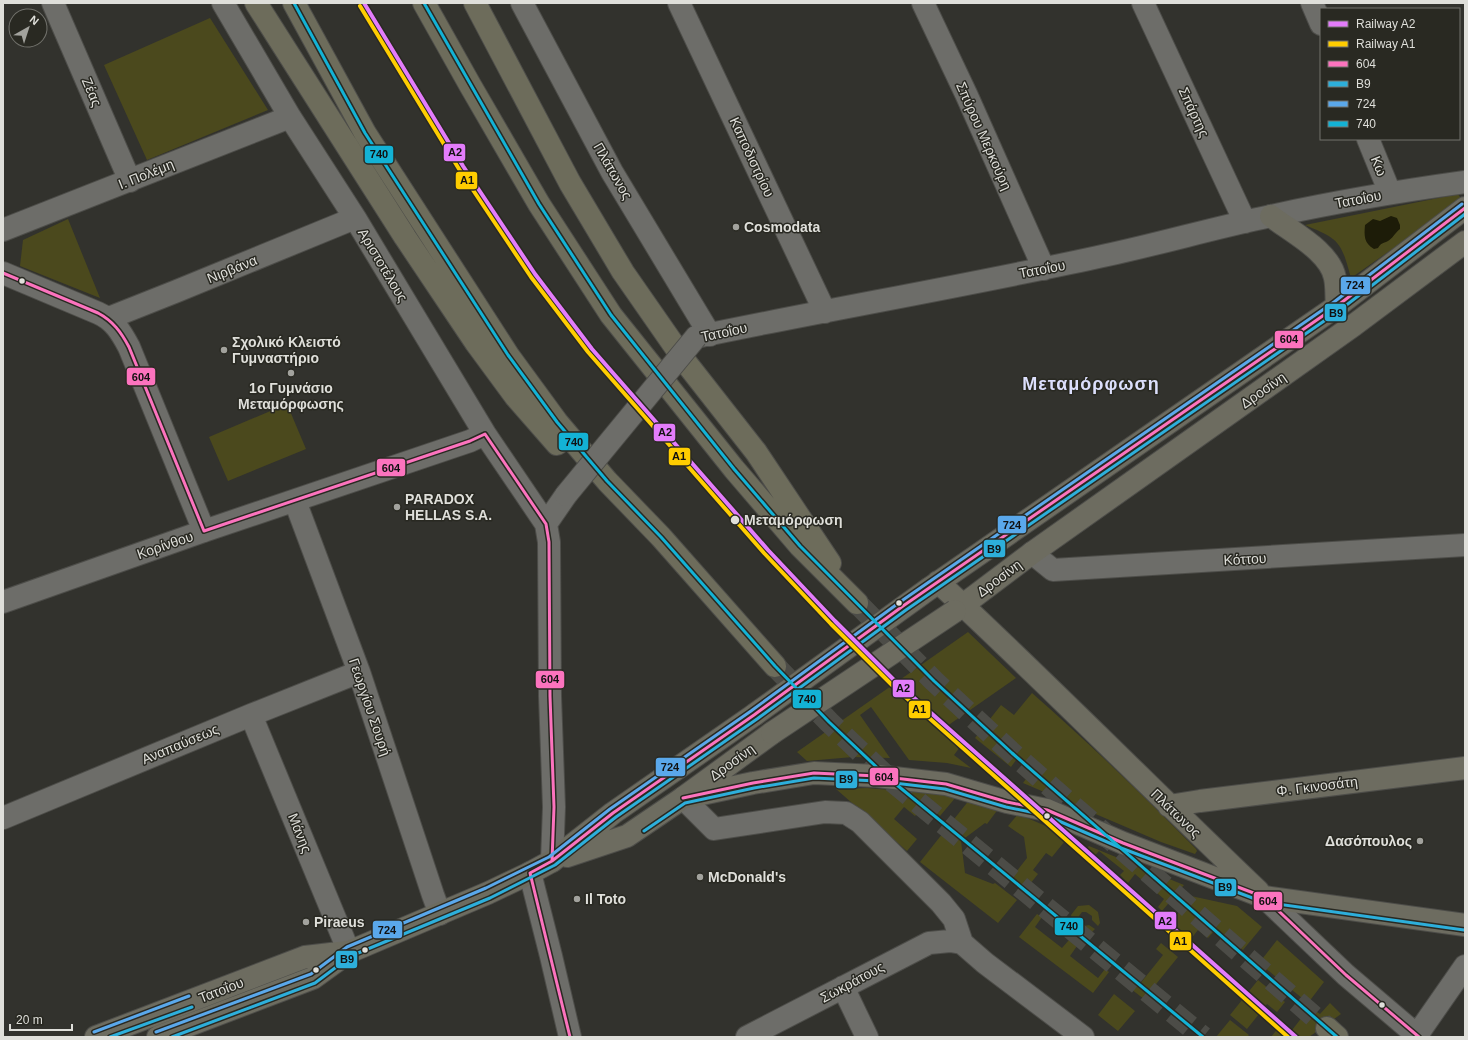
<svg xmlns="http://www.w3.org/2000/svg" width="1468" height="1040" font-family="Helvetica,sans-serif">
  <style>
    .green { fill: #4b491d }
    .water { fill: #1d1c08 }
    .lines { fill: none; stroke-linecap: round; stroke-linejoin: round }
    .highway-tunnel { stroke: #4c4c47; stroke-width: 22; stroke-dasharray: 22 11; stroke-linecap: butt }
    .minor-casing { stroke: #4d4d49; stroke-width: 24 }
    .major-casing { stroke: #4d4d49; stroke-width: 24 }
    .highway-casing { stroke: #4d4d49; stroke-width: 24 }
    .minor { stroke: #6d6d69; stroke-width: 22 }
    .major { stroke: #6d6c60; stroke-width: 22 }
    .highway { stroke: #6d6c5b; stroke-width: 22 }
    .minor-bridge-casing { stroke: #4d4d49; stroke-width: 24; stroke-linecap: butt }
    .major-bridge-casing { stroke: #4d4d49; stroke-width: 24; stroke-linecap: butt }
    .minor-bridge { stroke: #6d6d69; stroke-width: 22 }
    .major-bridge { stroke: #6d6c60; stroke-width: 22 }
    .bus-1-casing { stroke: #292922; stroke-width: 6 }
    .bus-2-casing { stroke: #292922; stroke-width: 6 }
    .bus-3-casing { stroke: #292922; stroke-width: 6 }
    .bus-4-casing { stroke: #292922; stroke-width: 6 }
    .bus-1 { stroke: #fc73be; stroke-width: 3 }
    .bus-2 { stroke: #2dafdb; stroke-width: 3 }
    .bus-3 { stroke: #5aa8eb; stroke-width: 3 }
    .bus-4 { stroke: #13b2d5; stroke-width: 3 }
    .rail-1-casing { stroke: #292922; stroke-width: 7 }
    .rail-2-casing { stroke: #292922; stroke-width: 7 }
    .rail-1 { stroke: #e37cfb; stroke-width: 4 }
    .rail-2 { stroke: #ffcd00; stroke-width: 4 }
    .poi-dot { fill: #a2a29d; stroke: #292922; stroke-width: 1.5 }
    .bus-dot { fill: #dfdfda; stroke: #292922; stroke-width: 1.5 }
    .labels { text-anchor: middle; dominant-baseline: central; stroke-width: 3; stroke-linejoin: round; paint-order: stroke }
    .street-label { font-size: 14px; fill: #dfdfda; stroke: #292922 }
    .poi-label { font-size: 14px; font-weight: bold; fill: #dfdfda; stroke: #292922; text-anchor: start }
    .stop-label { font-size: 14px; font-weight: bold; fill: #dfdfda; stroke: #292922; text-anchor: start }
    .district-label { font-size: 18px; font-weight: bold; letter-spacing: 1px; fill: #dcdffc; stroke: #292922 }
    .line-badge { stroke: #292922; stroke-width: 1.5 }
    .pale-badge-label { font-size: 11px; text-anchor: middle; font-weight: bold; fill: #111 }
  </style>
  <rect width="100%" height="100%" fill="#32322d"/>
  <path class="green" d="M 210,18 L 268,110 L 147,160 L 104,65 Z
    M 1458,194 L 1462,200 L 1351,278 C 1341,241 1339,239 1305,225 Z
    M 68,219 L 100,298 L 20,266 L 23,240 Z
    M 287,404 L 306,449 L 228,481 L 209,437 Z
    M 968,632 L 1016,678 L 940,731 L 960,747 L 954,755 L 971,768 L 947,763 L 909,760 L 871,707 L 860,715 L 890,758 L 853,757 L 807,761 L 797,752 Z
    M 1032,693 C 1089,743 1143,795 1196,849 L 1197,851 L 1195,854 L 1161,842 L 1023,783 L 1034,768 L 1019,756 L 1011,767 L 975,738 L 1001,705 L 1014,715 Z
    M 867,788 L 940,794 L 956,797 L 940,816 L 926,804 L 915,816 L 904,807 L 894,819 L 917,839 L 907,851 L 836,789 Z
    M 970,799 L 999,808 L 987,824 L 985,823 L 961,841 L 965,873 L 993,884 L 995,883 L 1017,900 L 998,923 L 920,862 Z
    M 1018,814 L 1069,836 L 1052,857 L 1046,853 L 1033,870 L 1038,874 L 1026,889 L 1012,877 L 1027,858 L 1024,837 L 1008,826 Z
    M 1089,846 L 1184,885 L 1162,911 L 1158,907 L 1164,899 L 1135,874 L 1128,883 L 1120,875 L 1124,871 L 1099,851 L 1089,862 L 1080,855 Z
    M 1191,896 L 1237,906 L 1262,927 L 1243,950 L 1216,929 L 1208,938 L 1198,930 L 1187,944 L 1166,929 Z
    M 1089,905 L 1098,912 L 1100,923 L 1098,926 L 1092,920 L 1092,916 L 1086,912 L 1082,912 L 1079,916 L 1079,921 L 1084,926 L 1089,925 L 1095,929 L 1092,932 L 1081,932 L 1073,926 L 1071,915 L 1078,906 Z
    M 1037,914 L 1042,917 L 1035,927 L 1062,948 L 1069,940 L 1077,946 L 1070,956 L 1098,978 L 1105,969 L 1109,972 L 1093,993 L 1019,937 Z
    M 1277,940 L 1324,982 L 1308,1003 L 1259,963 Z
    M 1161,943 L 1178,957 L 1144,999 L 1127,986 L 1132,979 L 1139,985 L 1163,955 L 1156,949 Z
    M 1258,980 L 1285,1002 L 1277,1012 L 1267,1004 L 1247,1029 L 1230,1015 Z
    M 1114,994 L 1135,1011 L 1118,1031 L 1098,1015 Z
    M 1330,1003 L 1341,1014 L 1309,1037 L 1271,1037 L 1279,1027 L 1289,1034 L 1310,1007 L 1320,1014 Z
    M 1230,1020 L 1249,1035 L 1247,1037 L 1216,1037 Z"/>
  <path class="water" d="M 1391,216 L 1397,218 L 1400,225 L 1400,229 C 1395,233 1392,239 1388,241 C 1382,244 1382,242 1378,248 L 1374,249 C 1364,243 1364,236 1365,225 L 1373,219 L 1380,221 Z"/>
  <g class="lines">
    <path class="highway-tunnel" d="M 857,603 L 934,681 L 1012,753 L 1327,1028
      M 775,666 L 829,722 L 886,776 L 1203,1037"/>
    <defs>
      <path id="minor" d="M 53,3 L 130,181
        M 223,3 L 290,117 L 355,218 L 485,434 L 546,524 L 549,542 L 550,696 L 554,807 L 552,861
        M 522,3 L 612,172 L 710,335
        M 679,3 L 825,312
        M 923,3 L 967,96 L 1044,269
        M 1143,3 L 1245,222
        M 1312,3 L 1321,24
        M 1368,139 L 1390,193
        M 3,230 L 290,117
        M 3,273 L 98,313 C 114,320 121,332 129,347 L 204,531
        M 109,318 L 177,291 L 355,218
        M 696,337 C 830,309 965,286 1098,257 C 1156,245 1213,228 1271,216 C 1335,202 1400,191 1465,182
        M 295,501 L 359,672 L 433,895 L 440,914
        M 546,524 L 566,495
        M 1032,553 L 1053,570 L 1465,545
        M 3,602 L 204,531 L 470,441 L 485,434
        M 251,715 L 349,952
        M 683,798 L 714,829 L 825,812 L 846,813 L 860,822 L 941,903 L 954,919 L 962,943 L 985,963 L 1083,1037
        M 3,818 L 251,715 L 359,672
        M 530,873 L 551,956 L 570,1037
        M 1264,897 L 1346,975 L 1419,1037
        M 843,987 L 867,1037
        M 1417,1035 L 1465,966
        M 747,1037 L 929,943 L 950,941 L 962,943"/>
      <path id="major" d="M 1271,216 C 1291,232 1330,251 1335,278 C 1337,287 1336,297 1337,306
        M 938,582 C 1047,683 1151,789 1258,891
        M 930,588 L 1337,306 L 1465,208
        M 955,611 L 1032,553 L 1354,325 L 1465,242
        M 683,798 L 753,783 L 814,773 L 877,776 L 946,784 L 1007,802 L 1047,810 L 1123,843 L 1264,897 L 1465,925
        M 1169,806 L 1200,801 L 1465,768
        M 567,856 L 627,836 L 683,798 L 772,733
        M 96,1037 L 305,957 L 348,952
        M 158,1037 L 313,978 L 349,952 L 488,893 L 530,873 L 552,861 L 613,813 L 754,715"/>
      <path id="highway" d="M 256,3 L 405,237 L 476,343 L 515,396 L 557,444
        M 294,3 L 365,133 L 508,355 L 557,422 L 607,481 L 661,537 L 775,666
        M 424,3 L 470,85 L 539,204 L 611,315 L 734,469 L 800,546 L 857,603
        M 475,3 L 570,183 L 623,272 L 687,364 L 756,452 L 830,563
        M 1327,1028 L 1337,1037"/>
    </defs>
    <use href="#minor" class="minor-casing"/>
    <use href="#major" class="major-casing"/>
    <use href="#highway" class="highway-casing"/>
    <use href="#minor" class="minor"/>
    <use href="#major" class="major"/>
    <use href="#highway" class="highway"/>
    <defs>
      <path id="minor-bridge" d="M 566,495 L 696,337"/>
      <path id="major-bridge" d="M 754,715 L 930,588
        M 772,733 L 955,611"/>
    </defs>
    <use href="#minor-bridge" class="minor-bridge-casing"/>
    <use href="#major-bridge" class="major-bridge-casing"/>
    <use href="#minor-bridge" class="minor-bridge"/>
    <use href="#major-bridge" class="major-bridge"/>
    <defs>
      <path id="bus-1" d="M 3,273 L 98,313 C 113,321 121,332 129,347 L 204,531 L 470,441 L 485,434 L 546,524 L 549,542 L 550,696 L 554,807 L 552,861
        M 683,798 L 753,783 L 814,773 L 877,776 L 946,784 L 1007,802 L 1047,810 L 1123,843 L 1264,897 L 1346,975 L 1419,1037
        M 570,1037 L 530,873 L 552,861 L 613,813 L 754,715 L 903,606 L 1337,306 L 1465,208"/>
      <path id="bus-2" d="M 644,831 L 685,803 L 754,788 L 814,778 L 877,781 L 945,789 L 1006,807 L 1045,815 L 1121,848 L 1263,902 L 1464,930
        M 110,1037 L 192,1007
        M 172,1037 L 315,983 L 351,956 L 490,898 L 555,865 L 616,817 L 757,719 L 906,610 L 1340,310 L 1465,214"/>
      <path id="bus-3" d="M 94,1032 L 189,996
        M 156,1032 L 311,974 L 347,947 L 486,888 L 549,857 L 610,809 L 751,711 L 900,602 L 1334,302 L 1462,204"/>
      <path id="bus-4" d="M 294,3 L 365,133 L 508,355 L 557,422 L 607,481 L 661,537 L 775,666 L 829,722 L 886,776 L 1203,1037
        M 424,3 L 539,204 L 611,315 L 734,469 L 800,546 L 934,681 L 1012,753 L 1337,1037"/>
    </defs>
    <use href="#bus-1" class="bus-1-casing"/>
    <use href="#bus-2" class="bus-2-casing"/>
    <use href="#bus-3" class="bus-3-casing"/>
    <use href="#bus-4" class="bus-4-casing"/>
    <use href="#bus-1" class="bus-1"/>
    <use href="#bus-2" class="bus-2"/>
    <use href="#bus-3" class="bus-3"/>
    <use href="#bus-4" class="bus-4"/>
    <defs>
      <path id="rail-1" d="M 364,3 L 463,166 L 535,274 L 592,349 L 768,550 L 835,621 L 895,681 L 1296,1037"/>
      <path id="rail-2" d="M 360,6 L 459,169 L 531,277 L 588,352 L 764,553 L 831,624 L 892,685 L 1288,1037"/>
    </defs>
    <use href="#rail-1" class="rail-1-casing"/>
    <use href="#rail-2" class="rail-2-casing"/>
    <use href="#rail-1" class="rail-1"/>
    <use href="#rail-2" class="rail-2"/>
  </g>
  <g class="poi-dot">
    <circle cx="736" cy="227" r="4"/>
    <circle cx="224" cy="350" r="4"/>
    <circle cx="291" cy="373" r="4"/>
    <circle cx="397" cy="507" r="4"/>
    <circle cx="1420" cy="841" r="4"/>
    <circle cx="700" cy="877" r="4"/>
    <circle cx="577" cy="899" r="4"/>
    <circle cx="306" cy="922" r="4"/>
  </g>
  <g class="bus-dot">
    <circle cx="22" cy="281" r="3.5"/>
    <circle cx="735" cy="520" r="5"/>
    <circle cx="899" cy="603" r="3.5"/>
    <circle cx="1047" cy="816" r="3.5"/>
    <circle cx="365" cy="950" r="3.5"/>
    <circle cx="316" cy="970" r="3.5"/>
    <circle cx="1382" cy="1005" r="3.5"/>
  </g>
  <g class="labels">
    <g class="street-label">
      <text transform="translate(92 92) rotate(67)">Ζέας</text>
      <text transform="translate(1194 112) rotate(65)">Σπάρτης</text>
      <text transform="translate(984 136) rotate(66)">Σπύρου Μερκούρη</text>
      <text transform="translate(752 157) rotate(65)">Καποδιστρίου</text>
      <text transform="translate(1379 166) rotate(68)">Κω</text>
      <text transform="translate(613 171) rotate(60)">Πλάτωνος</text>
      <text transform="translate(146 174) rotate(-22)">Ι. Πολέμη</text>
      <text transform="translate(1358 199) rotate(-11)">Τατοΐου</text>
      <text transform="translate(383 265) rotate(59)">Αριστοτέλους</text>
      <text transform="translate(232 269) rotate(-22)">Νιρβάνα</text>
      <text transform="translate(1042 269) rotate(-11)">Τατοΐου</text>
      <text transform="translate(724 332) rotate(-12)">Τατοΐου</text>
      <text transform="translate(1263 390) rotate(-35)">Δροσίνη</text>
      <text transform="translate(165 545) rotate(-19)">Κορίνθου</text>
      <text transform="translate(1245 559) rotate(-3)">Κόττου</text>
      <text transform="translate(999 578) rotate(-37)">Δροσίνη</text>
      <text transform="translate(370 707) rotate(71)">Γεωργίου Σουρή</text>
      <text transform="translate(180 744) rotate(-23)">Αναπαύσεως</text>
      <text transform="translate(732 762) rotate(-36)">Δροσίνη</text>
      <text transform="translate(1317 786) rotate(-7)">Φ. Γκινοσάτη</text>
      <text transform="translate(1176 813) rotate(44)">Πλάτωνος</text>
      <text transform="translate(300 833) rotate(68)">Μάνης</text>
      <text transform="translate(852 982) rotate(-28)">Σωκράτους</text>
      <text transform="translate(221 990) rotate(-21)">Τατοΐου</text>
    </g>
    <g class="poi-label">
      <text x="744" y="227">Cosmodata</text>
      <text x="232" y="342">Σχολικό Κλειστό<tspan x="232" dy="16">Γυμναστήριο</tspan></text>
      <text x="291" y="388" text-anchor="middle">1ο Γυμνάσιο<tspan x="291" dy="16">Μεταμόρφωσης</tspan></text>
      <text x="405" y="499">PARADOX<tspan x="405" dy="16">HELLAS S.A.</tspan></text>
      <text x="1412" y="841" text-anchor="end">Δασόπουλος</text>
      <text x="708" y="877">McDonald's</text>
      <text x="585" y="899">Il Toto</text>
      <text x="314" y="922">Piraeus</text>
    </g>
    <g class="stop-label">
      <text x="744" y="520">Μεταμόρφωση</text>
    </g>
    <g class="district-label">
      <text x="1091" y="384">Μεταμόρφωση</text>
    </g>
  </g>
  <g class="line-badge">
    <rect x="443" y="143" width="23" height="19" rx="4" fill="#e37cfb"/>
    <rect x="364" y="145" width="30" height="19" rx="4" fill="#13b2d5"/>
    <rect x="455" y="171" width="23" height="19" rx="4" fill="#ffcd00"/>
    <rect x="1340" y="276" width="31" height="19" rx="4" fill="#5aa8eb"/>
    <rect x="1324" y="303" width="23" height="19" rx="4" fill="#2dafdb"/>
    <rect x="1274" y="330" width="30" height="19" rx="4" fill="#fc73be"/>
    <rect x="126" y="367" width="30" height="19" rx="4" fill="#fc73be"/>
    <rect x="653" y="423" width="23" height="19" rx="4" fill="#e37cfb"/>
    <rect x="558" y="432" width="31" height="19" rx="4" fill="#13b2d5"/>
    <rect x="668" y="447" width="23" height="19" rx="4" fill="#ffcd00"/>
    <rect x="376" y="458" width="30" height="19" rx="4" fill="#fc73be"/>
    <rect x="997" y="515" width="30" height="19" rx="4" fill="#5aa8eb"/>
    <rect x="983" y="539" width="23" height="19" rx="4" fill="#2dafdb"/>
    <rect x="535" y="670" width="30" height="19" rx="4" fill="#fc73be"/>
    <rect x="892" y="679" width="23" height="19" rx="4" fill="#e37cfb"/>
    <rect x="792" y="689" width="30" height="20" rx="4" fill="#13b2d5"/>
    <rect x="908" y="700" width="23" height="19" rx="4" fill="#ffcd00"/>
    <rect x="655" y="757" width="31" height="20" rx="4" fill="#5aa8eb"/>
    <rect x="869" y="767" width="30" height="19" rx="4" fill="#fc73be"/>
    <rect x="835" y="770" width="23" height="19" rx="4" fill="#2dafdb"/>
    <rect x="1214" y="878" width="23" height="19" rx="4" fill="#2dafdb"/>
    <rect x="1253" y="891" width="30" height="20" rx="4" fill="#fc73be"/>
    <rect x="1154" y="911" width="23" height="19" rx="4" fill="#e37cfb"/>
    <rect x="1054" y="917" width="30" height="19" rx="4" fill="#13b2d5"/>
    <rect x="372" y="920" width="31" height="19" rx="4" fill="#5aa8eb"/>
    <rect x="1169" y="931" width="23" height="20" rx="4" fill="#ffcd00"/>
    <rect x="335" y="950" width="23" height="19" rx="4" fill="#2dafdb"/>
  </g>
  <g class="pale-badge-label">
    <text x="455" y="156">A2</text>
    <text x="379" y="158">740</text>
    <text x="467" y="184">A1</text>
    <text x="1355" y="289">724</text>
    <text x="1336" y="317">Β9</text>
    <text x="1289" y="343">604</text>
    <text x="141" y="381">604</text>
    <text x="665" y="436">A2</text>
    <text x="574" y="446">740</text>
    <text x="679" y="460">A1</text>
    <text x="391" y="472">604</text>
    <text x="1012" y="529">724</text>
    <text x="994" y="553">Β9</text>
    <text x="550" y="683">604</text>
    <text x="903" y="692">A2</text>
    <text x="807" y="703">740</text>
    <text x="919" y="713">A1</text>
    <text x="670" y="771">724</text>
    <text x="884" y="781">604</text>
    <text x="846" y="783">Β9</text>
    <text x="1225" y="891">Β9</text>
    <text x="1268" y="905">604</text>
    <text x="1165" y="925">A2</text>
    <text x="1069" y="930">740</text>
    <text x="387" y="934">724</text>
    <text x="1180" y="945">A1</text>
    <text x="347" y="963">Β9</text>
  </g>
  <rect width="1468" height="1040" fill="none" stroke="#dfdfda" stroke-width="8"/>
  <rect x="1320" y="8" width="140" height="132" fill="#292922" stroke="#72726c"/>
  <rect x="1328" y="21" width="20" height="6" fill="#e37cfb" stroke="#72726c"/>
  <text x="1356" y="28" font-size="12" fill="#dfdfda">Railway A2</text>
  <rect x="1328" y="41" width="20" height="6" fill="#ffcd00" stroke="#72726c"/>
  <text x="1356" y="48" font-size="12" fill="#dfdfda">Railway A1</text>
  <rect x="1328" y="61" width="20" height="6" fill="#fc73be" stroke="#72726c"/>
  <text x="1356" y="68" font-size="12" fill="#dfdfda">604</text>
  <rect x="1328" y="81" width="20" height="6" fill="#2dafdb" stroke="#72726c"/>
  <text x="1356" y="88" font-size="12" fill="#dfdfda">Β9</text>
  <rect x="1328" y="101" width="20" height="6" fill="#5aa8eb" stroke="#72726c"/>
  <text x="1356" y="108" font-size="12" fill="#dfdfda">724</text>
  <rect x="1328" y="121" width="20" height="6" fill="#13b2d5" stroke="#72726c"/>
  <text x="1356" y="128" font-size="12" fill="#dfdfda">740</text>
  <g transform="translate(28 28) rotate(39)"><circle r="19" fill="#292922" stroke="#72726c"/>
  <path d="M0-3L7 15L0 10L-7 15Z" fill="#a2a29d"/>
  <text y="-6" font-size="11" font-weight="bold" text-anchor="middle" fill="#dfdfda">N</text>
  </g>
  <path d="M10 1024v6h62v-6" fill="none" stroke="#dfdfda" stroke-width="2"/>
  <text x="16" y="1024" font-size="12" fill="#dfdfda" stroke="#292922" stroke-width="3" paint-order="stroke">20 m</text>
</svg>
